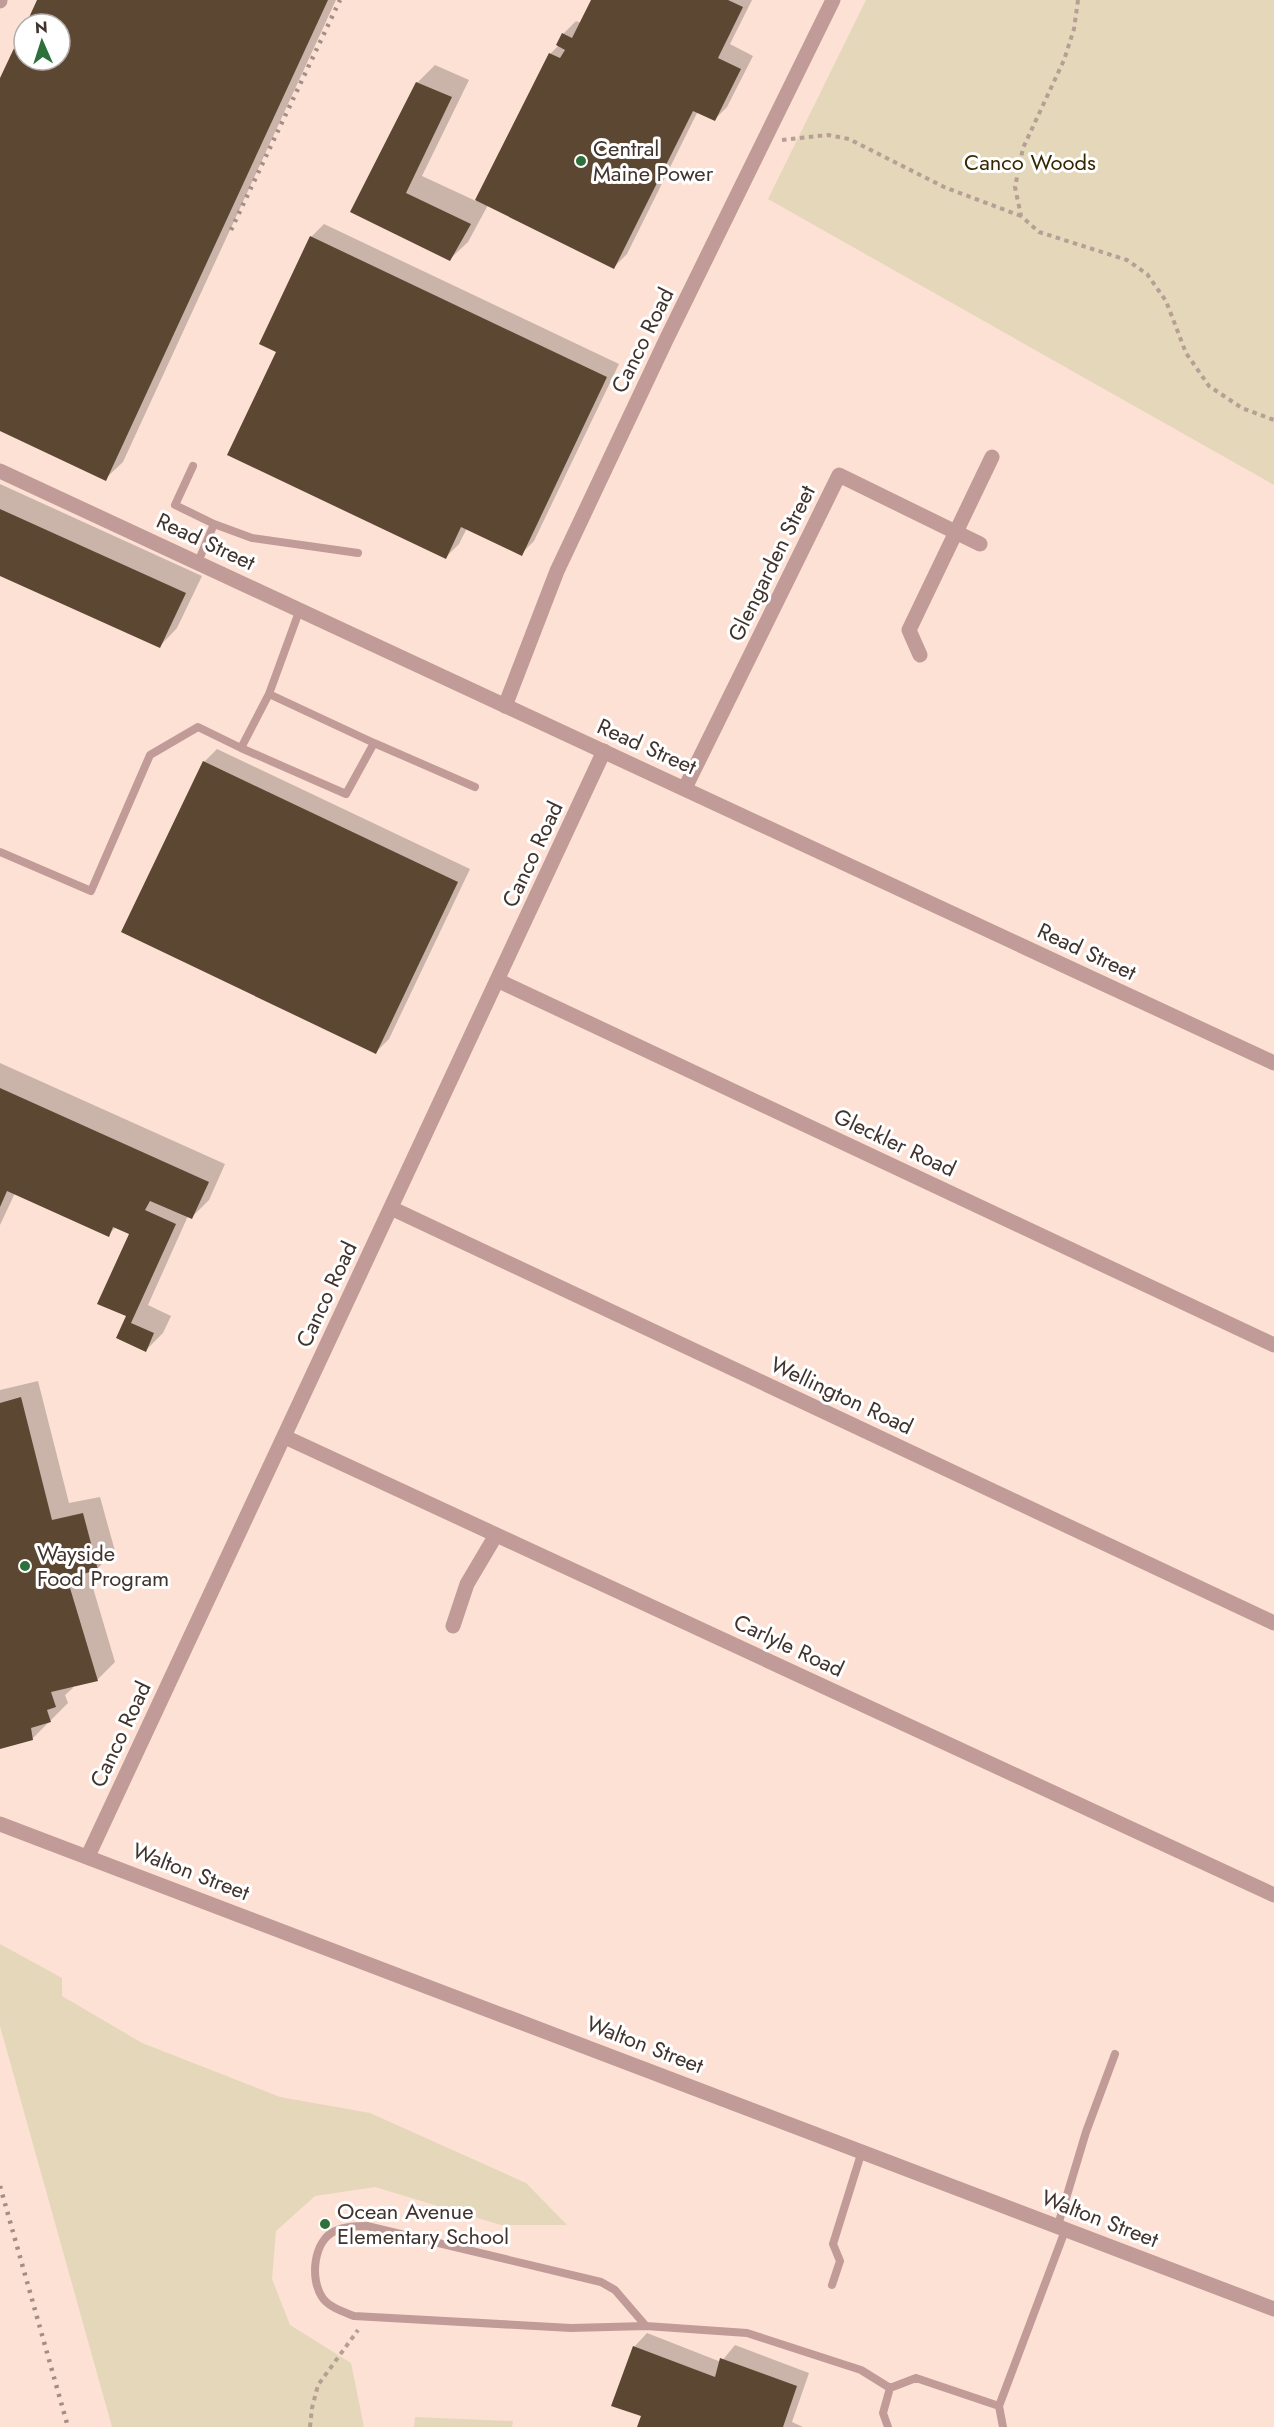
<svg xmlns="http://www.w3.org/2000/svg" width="1274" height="2427" font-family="Jost,sans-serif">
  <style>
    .green { fill: #e4d7ba }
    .shadow { fill: #0003 }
    .building { fill: #5c4732 }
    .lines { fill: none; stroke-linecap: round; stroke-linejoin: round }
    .path { stroke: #b69f95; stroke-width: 4; stroke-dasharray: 4.5 4.5; stroke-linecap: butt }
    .service { stroke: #c19b97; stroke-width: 8 }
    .minor { stroke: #c19b97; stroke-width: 15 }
    .tertiary { stroke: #c19b97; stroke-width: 15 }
    .rail { stroke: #a38e85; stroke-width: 4.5; stroke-dasharray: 3 6; stroke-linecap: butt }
    .poi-dot { fill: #2d703b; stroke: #fff; stroke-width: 2 }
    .labels { text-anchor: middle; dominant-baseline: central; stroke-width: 6; stroke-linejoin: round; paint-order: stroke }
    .poi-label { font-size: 22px; fill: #41332d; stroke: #fff; text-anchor: start }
    .park-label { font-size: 22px; fill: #362700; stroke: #fff }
    .street-label { font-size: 22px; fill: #41332d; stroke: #fff }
  </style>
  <rect width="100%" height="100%" fill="#fde1d5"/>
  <path class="green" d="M 866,0 L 1274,0 L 1274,485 L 768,199 Z
    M 0,1944 L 62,1978 L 62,1996 L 142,2043 L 280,2097 L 370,2113 L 526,2183 L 567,2225 L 501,2225 L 375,2187 L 315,2196 L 276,2231 L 272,2279 L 290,2325 L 351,2363 L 364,2427 L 112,2427 L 0,2026 Z
    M 415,2417 L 513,2421 L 512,2427 L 414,2427 Z"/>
  <path class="shadow" d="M 38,0 L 336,0 L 123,462 L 105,479 L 0,429 L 0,82 L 24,31 L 24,60 L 60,60 L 60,24 L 27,24 Z
    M 593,0 L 752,0 L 730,44 L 753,56 L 727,107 L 714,120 L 698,111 L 627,254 L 614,267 L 488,205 L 468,242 L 450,259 L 352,211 L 417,83 L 435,65 L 469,80 L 422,176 L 476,201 L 550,54 L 559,45 L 563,34 L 576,21 L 581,23 Z
    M 324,224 L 619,364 L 534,541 L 521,554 L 467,528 L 459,544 L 446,557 L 278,351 L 311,237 Z
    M 0,484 L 202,576 L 177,628 L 160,646 L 0,574 Z
    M 217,749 L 470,869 L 389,1039 L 376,1052 L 204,762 Z
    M 0,1063 L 225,1164 L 209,1200 L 191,1218 L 188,1216 L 148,1305 L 171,1316 L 163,1333 L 146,1350 L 118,1338 L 128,1316 L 131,1234 L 116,1227 L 108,1235 L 15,1193 L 0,1225 Z
    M 38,1381 L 69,1503 L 100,1497 L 115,1551 L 97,1569 L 88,1571 L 115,1662 L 97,1680 L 72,1685 L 73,1688 L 65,1695 L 68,1703 L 33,1738 L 0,1747 L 0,1390 Z
    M 647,2333 L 721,2362 L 735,2345 L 809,2373 L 792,2422 L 803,2427 L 638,2427 L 642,2416 L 634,2347 Z"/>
  <path class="building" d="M 37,0 L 328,0 L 106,481 L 0,431 L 0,78 L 24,27 L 24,60 L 60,60 L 60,24 L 26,24 Z
    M 591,0 L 728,0 L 743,7 L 718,58 L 741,69 L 715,121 L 693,111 L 614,269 L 475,200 L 549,53 L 560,58 L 565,50 L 556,45 L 562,33 L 572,38 Z
    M 416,82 L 452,97 L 406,193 L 471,224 L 450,261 L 350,212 Z
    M 310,236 L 607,377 L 522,556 L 461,527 L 446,559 L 227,455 L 276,352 L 259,344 Z
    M 0,509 L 186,593 L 160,648 L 0,576 Z
    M 203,761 L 458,882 L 376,1054 L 121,932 Z
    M 0,1088 L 209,1182 L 192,1219 L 150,1201 L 145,1210 L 176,1224 L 131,1323 L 154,1333 L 146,1352 L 116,1338 L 126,1316 L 97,1304 L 129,1234 L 113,1227 L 109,1237 L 7,1191 L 0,1207 Z
    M 21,1397 L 52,1520 L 83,1513 L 98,1570 L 67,1578 L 98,1681 L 51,1692 L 56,1707 L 47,1710 L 51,1722 L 31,1728 L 33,1740 L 0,1749 L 0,1403 Z
    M 633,2346 L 715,2377 L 720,2358 L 797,2386 L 783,2427 L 637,2427 L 641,2416 L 611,2406 Z"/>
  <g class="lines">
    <path class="path" d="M 1078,0 L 1074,29 L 1064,60 L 1023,148 L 1015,187 L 1021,216 L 1039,232 L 1127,260 L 1147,274 L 1166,301 L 1186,353 L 1209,386 L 1242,408 L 1274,420
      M 782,140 L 828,135 L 849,139 L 944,187 L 1021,216
      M 310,2427 L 312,2408 L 318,2385 L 358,2330"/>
    <path class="service" d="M 193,466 L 175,505 L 214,524
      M 198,562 L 214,524 L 252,538 L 358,553
      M 269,694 L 374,743 L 346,794 L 241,748 L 269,694 L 300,609
      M 374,743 L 475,787
      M 0,852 L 91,891 L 150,755 L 198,727 L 241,748
      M 1058,2225 L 1086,2132 L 1115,2054
      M 832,2285 L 840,2261 L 833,2244 L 862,2151
      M 646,2326 L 615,2290 L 601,2282 L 367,2226 C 356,2226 345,2226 335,2231 C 313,2241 310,2279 322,2297 C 328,2307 344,2312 354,2316 L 571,2328 L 646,2326 L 747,2333 L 861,2370 L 890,2388
      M 890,2388 L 916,2378 L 999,2406 L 1066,2228
      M 999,2406 L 1003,2427
      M 888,2427 L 883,2413 L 890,2388"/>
    <path class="minor" d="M 0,1 L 0,0
      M 920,655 L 909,630 L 992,457
      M 505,706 L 557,571 L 666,340 L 833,0
      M 685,788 L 839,475 L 980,544
      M 497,980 L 1274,1345
      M 391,1208 L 1274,1623
      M 285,1437 L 1274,1895
      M 453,1626 L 467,1584 L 496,1535
      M 88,1856 L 604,751"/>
    <path class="tertiary" d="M 0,471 L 1274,1063
      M 0,1824 L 1274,2309"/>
    <path class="rail" d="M 231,230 L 340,0
      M 0,2186 L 68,2427"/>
  </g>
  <g class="poi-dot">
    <circle cx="581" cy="161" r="6"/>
    <circle cx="25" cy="1566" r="6"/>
    <circle cx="325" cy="2224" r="6"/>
  </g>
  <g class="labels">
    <g class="poi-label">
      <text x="593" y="148">Central<tspan x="593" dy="25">Maine Power</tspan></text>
      <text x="37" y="1553">Wayside<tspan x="37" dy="25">Food Program</tspan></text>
      <text x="337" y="2211">Ocean Avenue<tspan x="337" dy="25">Elementary School</tspan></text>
    </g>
    <g class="park-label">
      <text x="1030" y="162">Canco Woods</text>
    </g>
    <g class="street-label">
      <text transform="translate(642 340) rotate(-64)">Canco Road</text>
      <text transform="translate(206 541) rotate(25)">Read Street</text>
      <text transform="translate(771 563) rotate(-64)">Glengarden Street</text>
      <text transform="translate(647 746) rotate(24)">Read Street</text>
      <text transform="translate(532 854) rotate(-65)">Canco Road</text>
      <text transform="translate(1087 951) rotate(25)">Read Street</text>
      <text transform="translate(895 1142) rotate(25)">Gleckler Road</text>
      <text transform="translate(326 1294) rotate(-65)">Canco Road</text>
      <text transform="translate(842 1395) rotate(25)">Wellington Road</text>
      <text transform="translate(789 1645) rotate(25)">Carlyle Road</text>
      <text transform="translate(120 1734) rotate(-65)">Canco Road</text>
      <text transform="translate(191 1871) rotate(21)">Walton Street</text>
      <text transform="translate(645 2044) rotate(21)">Walton Street</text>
      <text transform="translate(1100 2218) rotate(21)">Walton Street</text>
    </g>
  </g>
  <g transform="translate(42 42) rotate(357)"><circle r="28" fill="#ffffff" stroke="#b3adab" stroke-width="1.5"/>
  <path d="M0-4.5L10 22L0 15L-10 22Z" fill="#2d703b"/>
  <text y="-9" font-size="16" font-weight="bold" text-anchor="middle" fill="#41332d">N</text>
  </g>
</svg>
